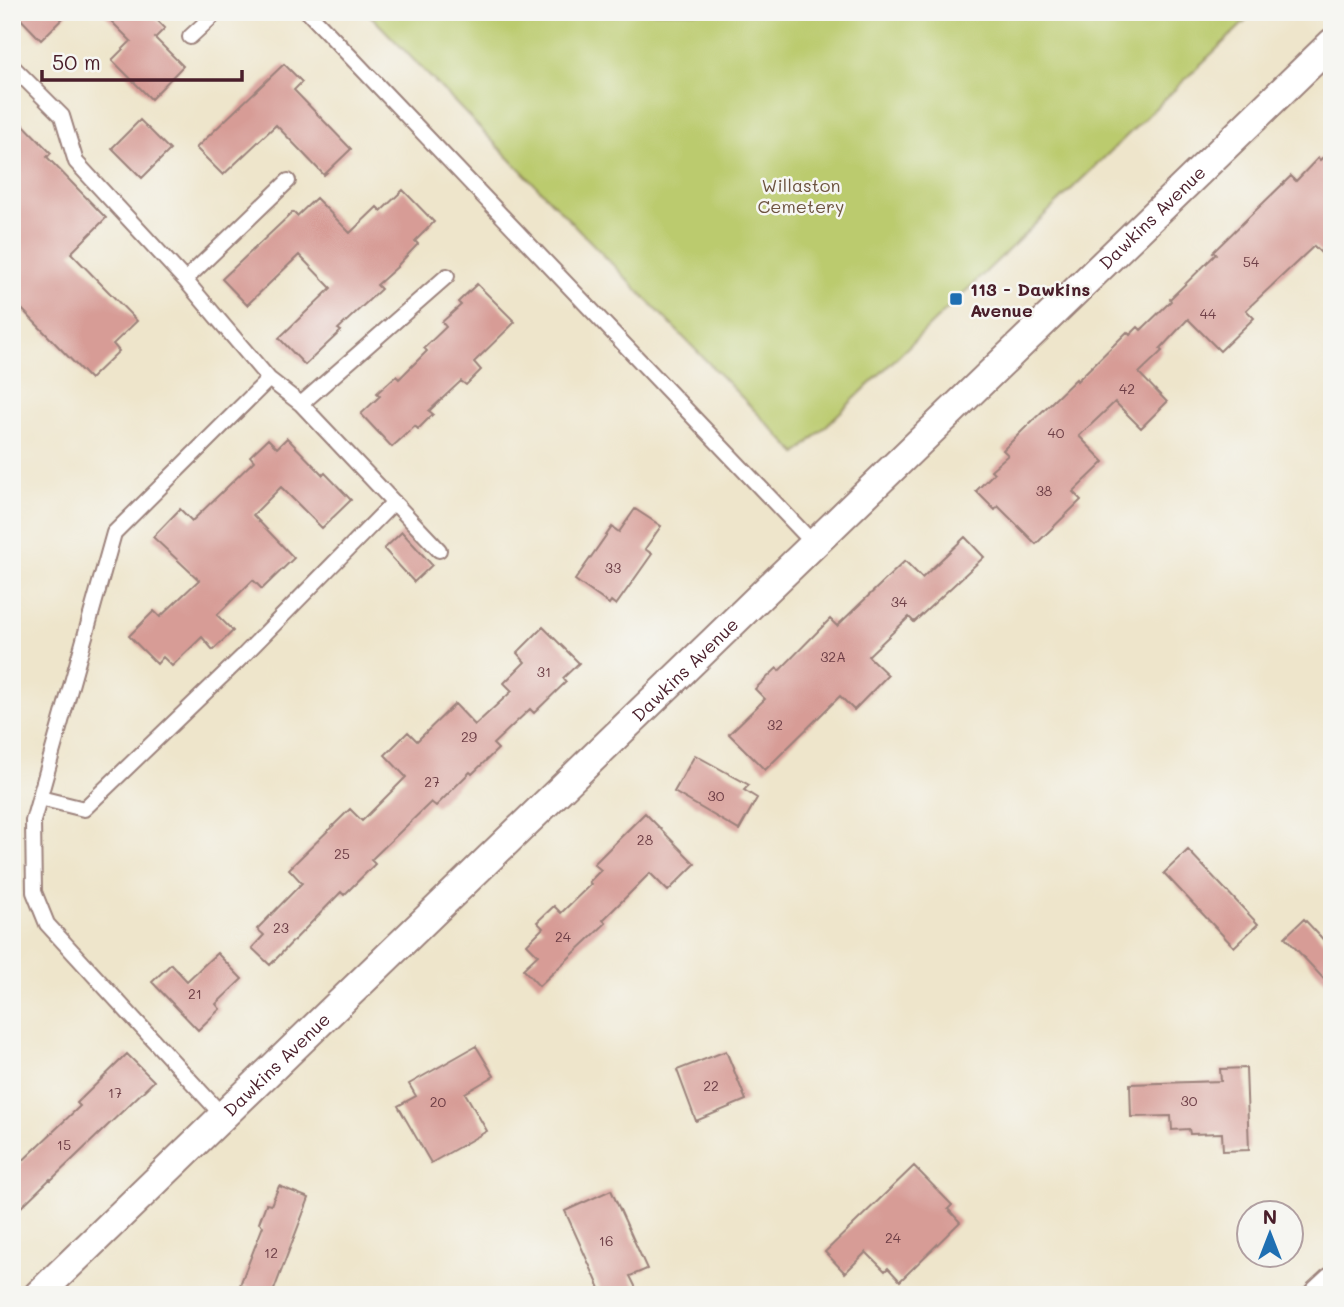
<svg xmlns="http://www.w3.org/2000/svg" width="1344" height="1307" font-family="Mali,sans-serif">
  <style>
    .green { fill: #bbcb6e; stroke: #82754c; stroke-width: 2 }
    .building { fill: #d79c96 }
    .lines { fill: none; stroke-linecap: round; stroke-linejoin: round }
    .service-casing { stroke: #9c827b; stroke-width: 18 }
    .minor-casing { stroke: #9c827b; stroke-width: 32 }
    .service { stroke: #fff; stroke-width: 14 }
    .minor { stroke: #fff; stroke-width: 28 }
    .poi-dot { fill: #1f6fb2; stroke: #f6f6f2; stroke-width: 2.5 }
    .labels { text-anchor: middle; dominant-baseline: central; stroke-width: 5; stroke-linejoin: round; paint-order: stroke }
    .number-label { font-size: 14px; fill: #6d3e46 }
    .park-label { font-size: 18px; fill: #6c533f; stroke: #f6f6f2 }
    .street-label { font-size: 18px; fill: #4a1f2b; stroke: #f6f6f2 }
    .poi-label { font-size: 18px; font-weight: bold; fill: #4a1f2b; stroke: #f6f6f2; text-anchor: start }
  </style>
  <rect width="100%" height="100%" fill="#f6f6f2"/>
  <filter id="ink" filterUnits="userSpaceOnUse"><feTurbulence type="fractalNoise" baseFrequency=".0143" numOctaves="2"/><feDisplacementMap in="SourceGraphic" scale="14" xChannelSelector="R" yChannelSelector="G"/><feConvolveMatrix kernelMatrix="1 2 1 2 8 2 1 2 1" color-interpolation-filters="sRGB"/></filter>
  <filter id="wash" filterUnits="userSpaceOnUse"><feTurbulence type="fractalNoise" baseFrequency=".00686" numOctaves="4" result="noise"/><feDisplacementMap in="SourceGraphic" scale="28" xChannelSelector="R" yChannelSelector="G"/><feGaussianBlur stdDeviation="1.57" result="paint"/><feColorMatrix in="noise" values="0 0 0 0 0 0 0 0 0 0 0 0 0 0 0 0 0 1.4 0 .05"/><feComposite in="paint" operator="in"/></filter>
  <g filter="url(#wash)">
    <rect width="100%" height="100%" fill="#eee5cb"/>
    <path class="green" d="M 367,12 L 1255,12 L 797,454 Z"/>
    <g id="blocks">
      <path class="building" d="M 14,12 L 69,12 L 41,40 Z
        M 102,12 L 149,12 L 165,28 L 155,38 L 183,66 L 151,99 L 112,60 L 131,41 Z
        M 284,64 L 302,82 L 294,90 L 351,149 L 324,175 L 276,125 L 223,175 L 196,148 Z
        M 12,113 L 51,153 L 47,157 L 106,218 L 71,253 L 137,321 L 113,344 L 119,351 L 90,379 L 12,299 Z
        M 140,120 L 170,150 L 142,178 L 112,148 Z
        M 1332,149 L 1332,264 L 1314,246 L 1246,310 L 1254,318 L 1220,351 L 1188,319 L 1160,349 L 1162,351 L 1139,373 L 1167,402 L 1141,428 L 1115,402 L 1079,436 L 1104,462 L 1073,492 L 1081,500 L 1036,544 L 998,506 L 995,510 L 976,491 L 994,473 L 991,470 L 1008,455 L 1003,450 L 1025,428 L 1076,379 L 1077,381 L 1127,332 L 1130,335 L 1138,327 L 1141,330 L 1171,301 L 1170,299 L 1216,254 L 1213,252 L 1291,176 L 1296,181 L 1318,158 L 1320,160 Z
        M 403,190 L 434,222 L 415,241 L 418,244 L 397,266 L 397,267 L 377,285 L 381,289 L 338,329 L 341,331 L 305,365 L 279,338 L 331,288 L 299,255 L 247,305 L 222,279 L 293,212 L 297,216 L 316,198 L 350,233 L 377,207 L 381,211 Z
        M 477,284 L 515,322 L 474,362 L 481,370 L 466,385 L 461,381 L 429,411 L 433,414 L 418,429 L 415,426 L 392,447 L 361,414 L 380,396 L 377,393 L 396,376 L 399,379 L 427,351 L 424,348 L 446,327 L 442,322 L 461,305 L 458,302 Z
        M 287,438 L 323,475 L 325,473 L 351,500 L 322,528 L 281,487 L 253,515 L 294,558 L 262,589 L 253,580 L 217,615 L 233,631 L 213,650 L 202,637 L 172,666 L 163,657 L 157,664 L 129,636 L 154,611 L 160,617 L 199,580 L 153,537 L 180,509 L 192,521 L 254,461 L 250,456 L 268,439 L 277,448 Z
        M 635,509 L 661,526 L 645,549 L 652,554 L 616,605 L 611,601 L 609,604 L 575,580 L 612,527 L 619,532 Z
        M 402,532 L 432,565 L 414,582 L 384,549 Z
        M 965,537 L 984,557 L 914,622 L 909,617 L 868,656 L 888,675 L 854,710 L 840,696 L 765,770 L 729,734 L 765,699 L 755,689 L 777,668 L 779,671 L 830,619 L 837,626 L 905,561 L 922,578 Z
        M 543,627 L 579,663 L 563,678 L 566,682 L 534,713 L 530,709 L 493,744 L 498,749 L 472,774 L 470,772 L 436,806 L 431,802 L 371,860 L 375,864 L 344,895 L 341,892 L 270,965 L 252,948 L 264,935 L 257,929 L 302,883 L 289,869 L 350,809 L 362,821 L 406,777 L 385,755 L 408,732 L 417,741 L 455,704 L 475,725 L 512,691 L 504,683 L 525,662 L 517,653 Z
        M 695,755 L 749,785 L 744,790 L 757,798 L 739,830 L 674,792 Z
        M 645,813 L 695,864 L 668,891 L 650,873 L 603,920 L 606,923 L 539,986 L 523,969 L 538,955 L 527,944 L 543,928 L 537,922 L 554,906 L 561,913 L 591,884 L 589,882 L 601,870 L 594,864 Z
        M 1188,850 L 1258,924 L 1234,947 L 1164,873 Z
        M 1304,919 L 1332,949 L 1332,988 L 1285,937 Z
        M 217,953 L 242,979 L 216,1004 L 220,1009 L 198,1030 L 152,982 L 171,964 L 187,981 Z
        M 476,1046 L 494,1076 L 465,1093 L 487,1131 L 431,1163 L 398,1106 L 416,1096 L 409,1084 Z
        M 726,1051 L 746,1100 L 696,1121 L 677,1070 Z
        M 127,1054 L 154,1081 L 51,1180 L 50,1179 L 12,1216 L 12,1171 L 80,1106 L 77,1103 Z
        M 1246,1068 L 1249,1150 L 1223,1151 L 1222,1133 L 1190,1134 L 1189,1129 L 1172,1130 L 1171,1116 L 1131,1117 L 1130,1084 L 1221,1081 L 1220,1069 Z
        M 914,1166 L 952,1205 L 948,1209 L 960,1222 L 900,1281 L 888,1268 L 885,1271 L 866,1252 L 845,1273 L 825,1252 Z
        M 279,1186 L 309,1198 L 272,1295 L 265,1295 L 240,1285 L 263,1226 L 259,1223 L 266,1204 L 271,1205 Z
        M 611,1190 L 647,1269 L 630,1276 L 636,1288 L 621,1295 L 603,1295 L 565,1211 Z"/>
    </g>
  </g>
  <g filter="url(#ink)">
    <use href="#blocks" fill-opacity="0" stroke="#9c827b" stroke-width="2"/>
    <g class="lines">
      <defs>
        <path id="service" d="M 308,12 L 814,544
          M 190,37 L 217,12
          M 12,66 L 62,116 L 76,162 L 185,280 L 269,379 L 301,404 L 439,550
          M 185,280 L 288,181
          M 301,404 L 447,276
          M 40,798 L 84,809 L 243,656 L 394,502
          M 223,1116 L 47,924 L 34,892 L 33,821 L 114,533 L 269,379"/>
        <g id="minor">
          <path id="s1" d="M 38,1295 L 1332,43"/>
          <path d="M 1318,1295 L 1332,1282"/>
        </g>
      </defs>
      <use href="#service" class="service-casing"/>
      <use href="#minor" class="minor-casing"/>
      <use href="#service" class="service"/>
      <use href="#minor" class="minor"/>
    </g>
  </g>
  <rect class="poi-dot" x="949" y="292" width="14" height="14" rx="3.5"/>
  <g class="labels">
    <g class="number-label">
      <text x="1251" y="261">54</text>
      <text x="1208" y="313">44</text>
      <text x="1127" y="388">42</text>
      <text x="1056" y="432">40</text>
      <text x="1044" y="490">38</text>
      <text x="613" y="567">33</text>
      <text x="899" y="601">34</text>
      <text x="833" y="656">32A</text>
      <text x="544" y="671">31</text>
      <text x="775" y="724">32</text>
      <text x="469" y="736">29</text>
      <text x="432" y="781">27</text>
      <text x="716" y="795">30</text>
      <text x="645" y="839">28</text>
      <text x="342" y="853">25</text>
      <text x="281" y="927">23</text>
      <text x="563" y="936">24</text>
      <text x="195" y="993">21</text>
      <text x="711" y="1085">22</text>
      <text x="115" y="1092">17</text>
      <text x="1189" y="1100">30</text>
      <text x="438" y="1101">20</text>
      <text x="64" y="1144">15</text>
      <text x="893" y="1237">24</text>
      <text x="606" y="1240">16</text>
      <text x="271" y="1252">12</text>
    </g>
    <g class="park-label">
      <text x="801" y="185">Willaston<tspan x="801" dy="21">Cemetery</tspan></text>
    </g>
    <g class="street-label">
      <text stroke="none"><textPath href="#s1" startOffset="1550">Dawkins Avenue</textPath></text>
      <text stroke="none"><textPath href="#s1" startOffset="900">Dawkins Avenue</textPath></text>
      <text stroke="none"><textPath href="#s1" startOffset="332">Dawkins Avenue</textPath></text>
    </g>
    <g class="poi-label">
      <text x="970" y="289">113 - Dawkins<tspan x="970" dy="21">Avenue</tspan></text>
    </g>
  </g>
  <rect width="1344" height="1307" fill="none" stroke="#f6f6f2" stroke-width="42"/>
  <g transform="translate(1270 1234)"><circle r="33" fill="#f6f6f2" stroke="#b1a0a2" stroke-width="2"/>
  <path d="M0-5L12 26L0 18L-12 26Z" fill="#1f6fb2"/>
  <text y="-10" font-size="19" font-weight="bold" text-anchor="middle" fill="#4a1f2b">N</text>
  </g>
  <path d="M42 70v10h200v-10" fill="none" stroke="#4a1f2b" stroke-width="3.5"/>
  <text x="52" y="70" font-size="21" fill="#4a1f2b" stroke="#f6f6f2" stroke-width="5" paint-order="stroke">50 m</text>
</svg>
